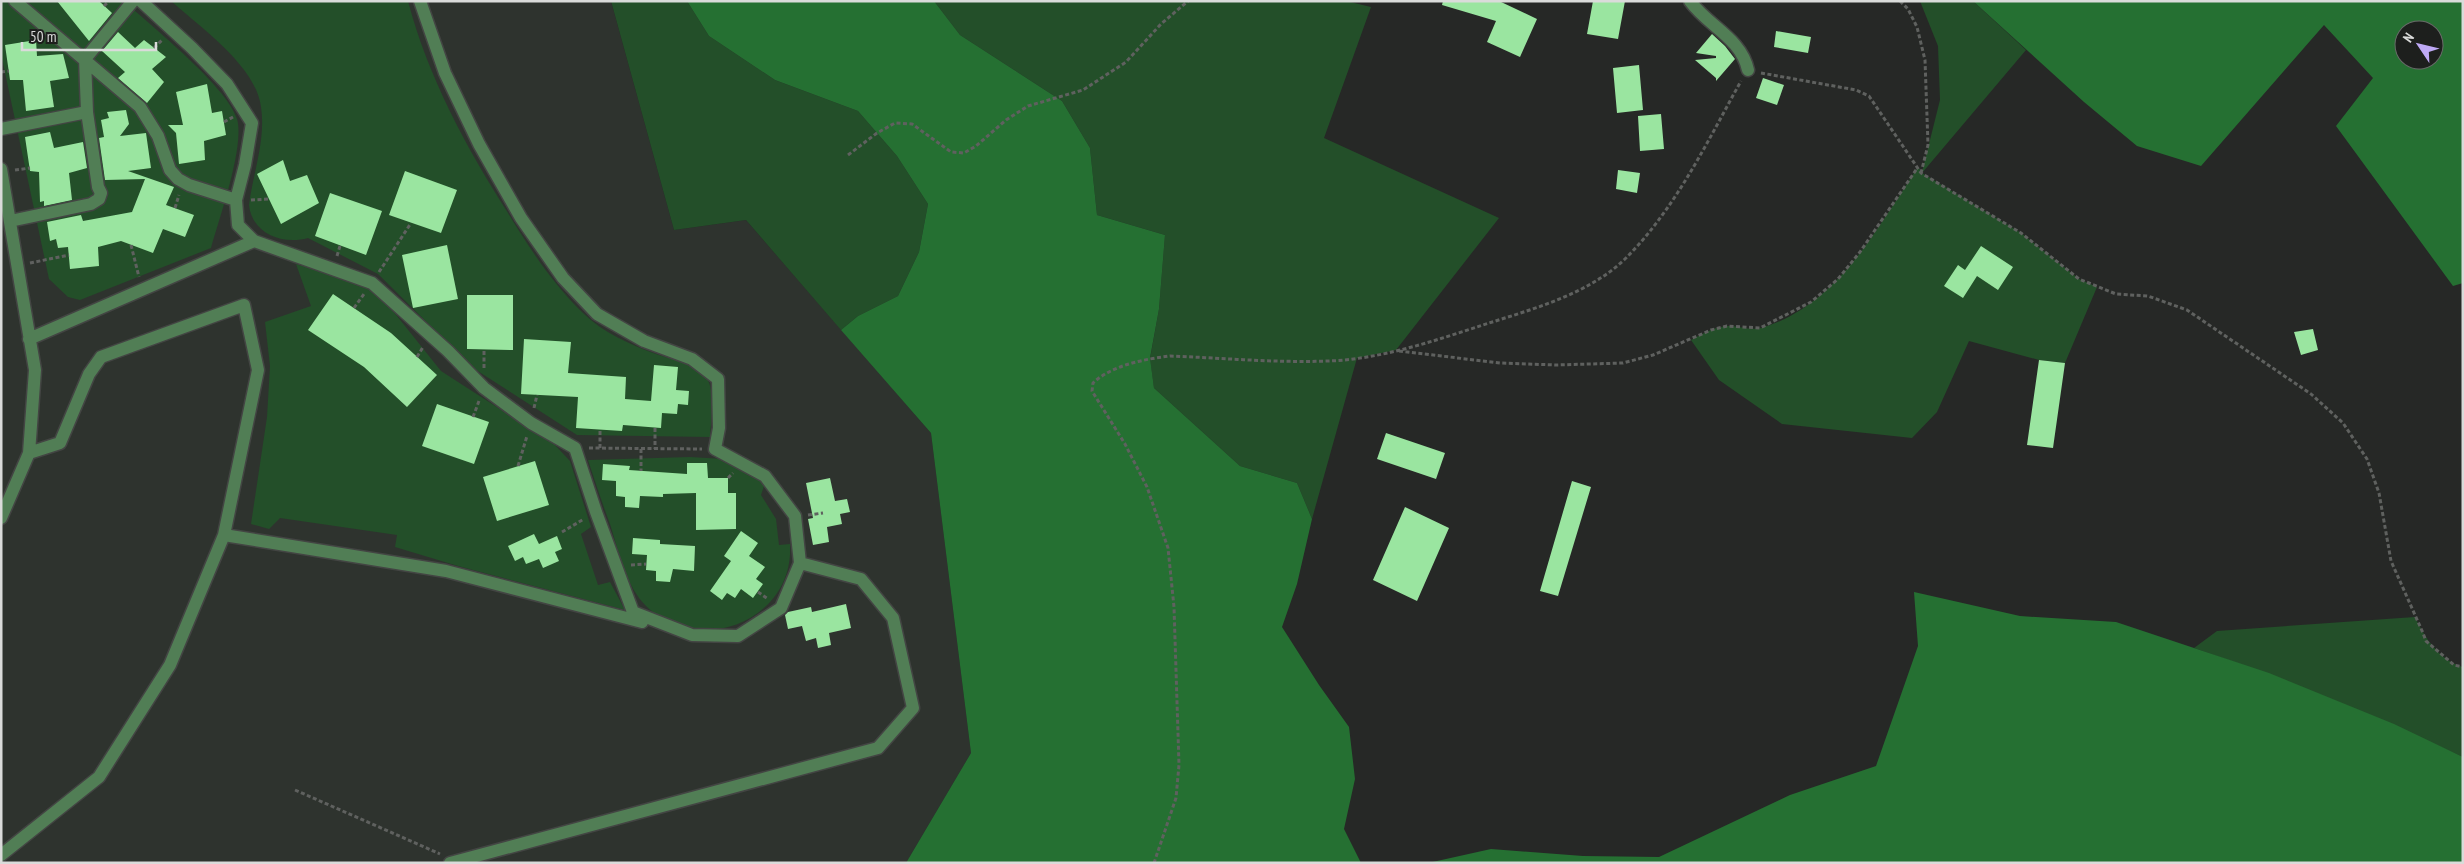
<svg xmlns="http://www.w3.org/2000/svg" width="2464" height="864" font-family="'PT Sans Narrow',sans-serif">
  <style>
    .built { fill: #2e332e }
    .green { fill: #234f29 }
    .forest { fill: #257032; fill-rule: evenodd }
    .building { fill: #9ae5a0 }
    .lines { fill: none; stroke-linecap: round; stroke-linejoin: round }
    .minor-casing { stroke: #434543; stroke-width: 15 }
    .path { stroke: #5f615f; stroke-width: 3; stroke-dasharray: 4 2.5; stroke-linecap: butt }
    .minor { stroke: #517e55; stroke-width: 12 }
  </style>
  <rect width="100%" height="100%" fill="#262826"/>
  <path class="built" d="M 1,1 L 611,1 L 674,230 L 746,220 L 931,433 L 971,753 L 906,863 L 1,863 Z"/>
  <path class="green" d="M 1,1 L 124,1 C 151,26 227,86 237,119 C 245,146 219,219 211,248 L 80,300 L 68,297 L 49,279 L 1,54 Z
    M 171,1 L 408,1 C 428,77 466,147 508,213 C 530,249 553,284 583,313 C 602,332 631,345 656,354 C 672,360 692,361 704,374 C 717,389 711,419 710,437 L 577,435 L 473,368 L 378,274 L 308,238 C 283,245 252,234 249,205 C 253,173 266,140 261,107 C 256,66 200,27 171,1 Z
    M 611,1 L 687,1 L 709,36 L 775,80 L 858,111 L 897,156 L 928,204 L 919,252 L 898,296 L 858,316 L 841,330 L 746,220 L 674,230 Z
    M 934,1 L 1346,1 L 1371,7 L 1324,138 L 1499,218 L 1396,350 L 1357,358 L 1312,519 L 1297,483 L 1240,466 L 1154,388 L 1150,359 L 1159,309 L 1165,235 L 1097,215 L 1090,148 L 1062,101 L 960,35 Z
    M 1920,1 L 1973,1 L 2026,50 L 1922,173 L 2021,233 L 2079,279 L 2097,287 L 2065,363 L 2039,360 L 1969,341 L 1937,412 L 1912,438 L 1782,424 L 1719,380 L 1691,340 C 1702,334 1714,327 1727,326 C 1738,325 1750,331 1761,328 C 1837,306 1877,228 1918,167 L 1922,172 L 1940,100 L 1938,46 Z
    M 296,264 L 357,282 L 368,288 L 385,301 L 441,371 L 554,444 L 570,461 L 591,527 L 581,534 L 598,585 L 610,582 L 625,610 L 458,566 L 395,547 L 397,535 L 280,518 L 269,529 L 251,524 L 267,417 L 270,366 L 265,322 L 311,306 Z
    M 690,457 L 724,459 L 765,483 L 761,495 L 776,519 L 779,545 L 790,544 C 795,625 688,661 639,598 C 623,576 618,549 610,524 C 602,503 595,481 588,460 Z
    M 2415,617 C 2425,638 2439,660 2463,667 L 2463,757 C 2375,716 2286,679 2194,648 L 2217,631 Z"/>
  <path class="forest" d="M 687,1 L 934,1 L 960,35 L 1062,101 L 1090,148 L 1097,215 L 1165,235 L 1159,309 L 1150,358 L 1154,388 L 1240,466 L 1297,483 L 1312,519 L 1297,584 L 1282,627 L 1319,685 L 1349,727 L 1355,779 L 1344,829 L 1361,863 L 906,863 L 971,753 L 931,433 L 841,330 L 858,316 L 898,296 L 919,252 L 928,204 L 897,156 L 858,111 L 775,80 L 709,36 Z
    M 1973,1 L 2463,1 L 2463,283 L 2453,286 L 2336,126 L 2373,78 L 2324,25 L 2201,166 L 2137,146 L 2084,102 ZM 2404,30 L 2434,30 L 2434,60 L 2404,60 Z
    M 1914,592 L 2020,616 L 2116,622 L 2269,673 L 2394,724 L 2463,757 L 2463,863 L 1428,863 L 1491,849 L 1583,856 L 1659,857 L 1790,795 L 1876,766 L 1918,646 Z"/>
  <path class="building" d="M 57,1 L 99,1 L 112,13 L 89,41 Z
    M 1443,1 L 1499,1 L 1537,19 L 1520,57 L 1487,42 L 1496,21 L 1442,5 Z
    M 1593,1 L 1625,1 L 1618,39 L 1587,34 Z
    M 1776,31 L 1811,37 L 1808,53 L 1774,47 Z
    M 118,32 L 135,48 L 144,40 L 166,57 L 152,69 L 164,82 L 147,103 L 118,78 L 125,72 L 102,51 Z
    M 1712,34 L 1725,46 L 1735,59 L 1716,81 L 1716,78 L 1695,60 L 1716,58 L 1716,56 L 1696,53 Z
    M 36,40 L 37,56 L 63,54 L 69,78 L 50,81 L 54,107 L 26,111 L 23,80 L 10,80 L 5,45 Z
    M 1639,65 L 1643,110 L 1617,113 L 1613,68 Z
    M 1763,78 L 1784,85 L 1777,105 L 1756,98 Z
    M 207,84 L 212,113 L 222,111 L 226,135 L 204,141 L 205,160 L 179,164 L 176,133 L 168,125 L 183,125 L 176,92 Z
    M 126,110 L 129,124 L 120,136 L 146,133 L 151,168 L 128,171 L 174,187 L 166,205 L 194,215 L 185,237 L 163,229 L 153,253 L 121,241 L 98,247 L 99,266 L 70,269 L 68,247 L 58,248 L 56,239 L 50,241 L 47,222 L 81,215 L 83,221 L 132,212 L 145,179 L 105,180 L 99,138 L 104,137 L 101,120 L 109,118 L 107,112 Z
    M 1661,114 L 1664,149 L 1640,151 L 1638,116 Z
    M 50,132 L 54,148 L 83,142 L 87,168 L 69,173 L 72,200 L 44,206 L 44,201 L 40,202 L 39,172 L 30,171 L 25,137 Z
    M 283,160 L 290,181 L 307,175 L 319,203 L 281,224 L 257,174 Z
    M 1618,170 L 1640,173 L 1637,193 L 1616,189 Z
    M 405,171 L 457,190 L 441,233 L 389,215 Z
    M 330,193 L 382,211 L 366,255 L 315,236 Z
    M 447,245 L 458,299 L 413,308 L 402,255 Z
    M 1981,246 L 2013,267 L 1998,290 L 1977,276 L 1963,298 L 1944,286 L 1958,265 L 1965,270 Z
    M 333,294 L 391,333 L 437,375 L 407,407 L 364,367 L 308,330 Z
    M 467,295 L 513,295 L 513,350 L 467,349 Z
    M 2313,329 L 2318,350 L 2301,355 L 2294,332 Z
    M 524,339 L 571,342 L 568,373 L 626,377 L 625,399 L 651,401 L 654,365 L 678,367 L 676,390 L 689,391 L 688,405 L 678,404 L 677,414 L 662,413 L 661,428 L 623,425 L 622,431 L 576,428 L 578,397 L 521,394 Z
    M 2039,360 L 2065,363 L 2053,448 L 2027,445 Z
    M 437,404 L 489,422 L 474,464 L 422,446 Z
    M 1386,433 L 1445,453 L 1436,479 L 1377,459 Z
    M 535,461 L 549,505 L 497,521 L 483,477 Z
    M 687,463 L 707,463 L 708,478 L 728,478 L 728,493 L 736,493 L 736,529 L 696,530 L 696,493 L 663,494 L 663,497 L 640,496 L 639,508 L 625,507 L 625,497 L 616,496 L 616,481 L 602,480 L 603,464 L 630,466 L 629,470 L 687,474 Z
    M 830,478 L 835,501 L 847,499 L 850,512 L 840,514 L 842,524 L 827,527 L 829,542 L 813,545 L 808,519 L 813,518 L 806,483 Z
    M 1572,481 L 1591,487 L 1558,596 L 1540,591 Z
    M 1405,507 L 1449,528 L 1417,601 L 1373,580 Z
    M 741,531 L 758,543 L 749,556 L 765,567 L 756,579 L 763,584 L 753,598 L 741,589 L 735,598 L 727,593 L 722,600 L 710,591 L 731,561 L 724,556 Z
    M 534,534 L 539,544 L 557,536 L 562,549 L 555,552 L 559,561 L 543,568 L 539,559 L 526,564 L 523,557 L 515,561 L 508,546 Z
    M 633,538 L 660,540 L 660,544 L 695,546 L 694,571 L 673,569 L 670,582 L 656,581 L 656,571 L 646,570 L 647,555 L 632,554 Z
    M 846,604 L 851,628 L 829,633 L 831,645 L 818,648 L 816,638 L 806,641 L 802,626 L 788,629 L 785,615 L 788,612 L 811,607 L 812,612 Z"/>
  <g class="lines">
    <defs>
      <path id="minor" d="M 15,1 L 140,107 L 158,136 L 170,170 L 178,179 L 189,185 L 236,200
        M 141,1 L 192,48 L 227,84 L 252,123 L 245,165 L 236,200 L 238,225 L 254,241 L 372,283 L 448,351 L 484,388 L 531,423 L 575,448 L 596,512 L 633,612 L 692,635 L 738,636 L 781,608 L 800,563 L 795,516 L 765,476 L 715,449 L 719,428 L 718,379 L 692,359 L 644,341 L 597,314 L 563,278 L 521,218 L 479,144 L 445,73 L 420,1
        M 1690,1 C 1708,26 1741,38 1748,70
        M 1,129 L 87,112
        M 1,169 L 35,370 L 29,453 L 1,518
        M 10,221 L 91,204 L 99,199 L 101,193 L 98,187 L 87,112 L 85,59 L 133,1
        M 29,339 L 254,241
        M 224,535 L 446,571 L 642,622
        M 1,855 L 99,777 L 170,665 L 224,535 L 258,370 L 244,305 L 101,357 L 89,374 L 60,443 L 29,453
        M 450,863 L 878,748 L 913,708 L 893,618 L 861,579 L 800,563"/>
    </defs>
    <use href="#minor" class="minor-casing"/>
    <path class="path" d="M 1900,1 L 1908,9 L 1917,27 L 1925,60 L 1928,145 L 1921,173
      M 104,6 L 109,1
      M 154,48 L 163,39
      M 1,72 L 9,71
      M 1761,73 L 1856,90 L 1869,96 L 1921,173 L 2021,233 L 2079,279 L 2116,294 L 2148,296 L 2187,310 L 2311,394 L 2343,423 L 2367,459 L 2379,493 L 2391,561 L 2423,633 L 2426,641 L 2454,665 L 2463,667
      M 224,122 L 233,117
      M 848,155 L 877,133 L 895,123 L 912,124 L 951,152 L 964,153 L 976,146 L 1006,120 L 1028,106 L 1083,90 L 1126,62 L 1161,24 L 1188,1
      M 15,170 L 30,168
      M 251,200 L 269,199
      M 175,208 L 179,195
      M 131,245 L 139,277
      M 337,256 L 340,246
      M 30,263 L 69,255
      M 379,272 L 411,223
      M 354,308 L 364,294
      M 1399,351 L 1500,363 L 1556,365 L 1623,363 L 1653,355 L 1711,330 L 1727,326 L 1760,328 L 1811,302 L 1838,279 L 1860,252 L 1918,167
      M 417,357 L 423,347
      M 484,368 L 484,349
      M 534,408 L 537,395
      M 473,417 L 479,401
      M 655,428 L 655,449
      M 589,448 L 702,449
      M 600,448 L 600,430
      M 641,449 L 641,471
      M 518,466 L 527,436
      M 728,478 L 733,473
      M 808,515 L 823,513
      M 562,532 L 584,519
      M 631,565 L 646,564
      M 758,592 L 768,599
      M 295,790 L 440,854
      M 1154,863 L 1176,798 L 1179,765 L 1174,607 L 1168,548 L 1147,487 L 1125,444 L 1092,391 L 1093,383 C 1112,365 1145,359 1170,356 C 1223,358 1276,363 1329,361 C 1381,359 1434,341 1483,325 C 1532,309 1588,295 1626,258 C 1676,208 1707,142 1741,81"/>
    <use href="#minor" class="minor"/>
  </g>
  <rect width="2464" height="864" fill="none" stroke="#dadbda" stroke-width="5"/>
  <g transform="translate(2419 45) rotate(305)"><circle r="24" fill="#1d1f1d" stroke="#696a69"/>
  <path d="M0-4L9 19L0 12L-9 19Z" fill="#bea9f5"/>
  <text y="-8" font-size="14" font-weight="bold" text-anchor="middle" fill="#dadbda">N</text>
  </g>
  <path d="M22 42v8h134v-8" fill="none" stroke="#dadbda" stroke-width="2.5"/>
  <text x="30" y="42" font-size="15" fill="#dadbda" stroke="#1d1f1d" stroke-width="4" paint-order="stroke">50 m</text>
</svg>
